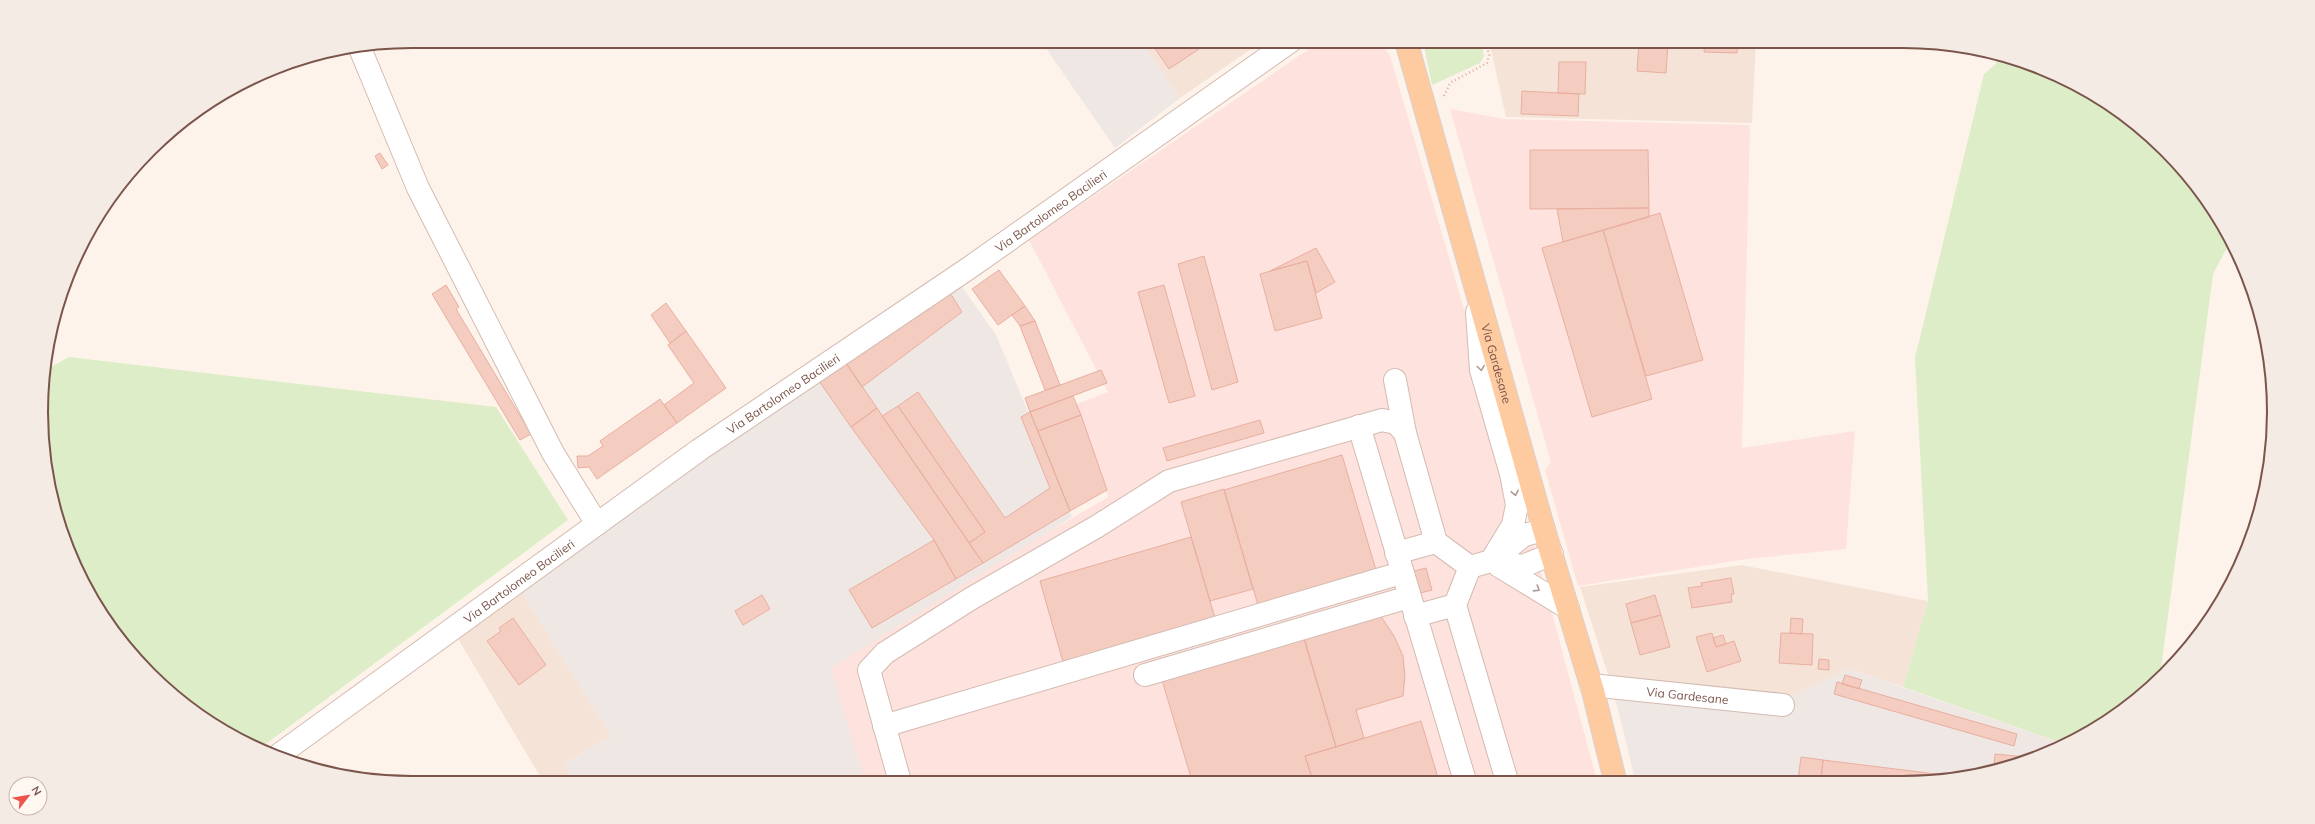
<svg xmlns="http://www.w3.org/2000/svg" width="2315" height="824" font-family="Mulish,sans-serif">
  <style>
    .residential { fill: #f6e3d8 }
    .commercial { fill: #fee2de }
    .industrial { fill: #efe7e3 }
    .green { fill: #ddedc7 }
    .building { fill: #f5ccc0; stroke: #e8afa0 }
    .lines { fill: none; stroke-linecap: round; stroke-linejoin: round }
    .minor-casing { stroke: #d4bbb1; stroke-width: 24 }
    .major-casing { stroke: #dacfcd; stroke-width: 24 }
    .path { stroke: #dbafa2; stroke-width: 2.5; stroke-dasharray: 1 3; stroke-linecap: butt }
    .minor { stroke: #fff; stroke-width: 22 }
    .major { stroke: #fecba1; stroke-width: 22 }
    .oneway { stroke: #b09893 }
    .labels { text-anchor: middle; dominant-baseline: central; stroke-width: 3.5; stroke-linejoin: round; paint-order: stroke }
    .street-label { font-size: 12px; fill: #7b544b; stroke: #fff8f2 }
    .rim { fill: none; stroke: #7b544b; stroke-width: 2 }
  </style>
  <rect width="100%" height="100%" fill="#fef3ea"/>
  <path class="residential" d="M 1140,41 L 1263,41 L 1180,98 Z
    M 1489,41 L 1756,41 L 1752,123 L 1506,117 Z
    M 1741,565 L 1928,601 L 1903,687 L 1850,669 L 1791,696 L 1609,678 L 1580,587 Z
    M 521,591 L 611,736 L 564,764 L 575,783 L 544,783 L 457,637 Z"/>
  <path class="commercial" d="M 1321,41 L 1381,41 L 1390,56 L 1543,579 L 1597,781 L 862,782 L 824,664 L 1108,497 L 1072,406 L 1108,392 L 1029,240 Z
    M 1450,109 L 1505,119 L 1750,125 L 1742,448 L 1855,431 L 1846,549 L 1747,559 L 1578,586 L 1545,470 L 1551,462 Z"/>
  <path class="industrial" d="M 1041,41 L 1140,41 L 1180,98 L 1115,148 Z
    M 958,281 L 996,335 L 1072,517 L 831,668 L 865,782 L 575,783 L 564,764 L 611,736 L 521,591 Z
    M 1850,669 L 2067,745 L 1952,780 L 1635,780 L 1621,721 L 1609,678 L 1791,696 Z"/>
  <path class="green" d="M 1423,41 L 1481,41 L 1484,56 L 1480,63 L 1432,85 Z
    M 1999,54 C 2021,62 2046,69 2067,79 C 2130,111 2201,176 2231,240 L 2213,274 L 2160,676 L 2148,691 L 2067,745 L 1903,687 L 1928,601 L 1915,358 L 1984,74 L 1996,64 Z
    M 69,357 L 496,407 L 568,520 L 263,746 L 206,720 L 150,674 L 104,618 L 54,508 L 42,436 L 44,371 Z"/>
  <path class="building" d="M 1150,41 L 1193,41 L 1199,49 L 1169,69 Z
    M 1639,41 L 1668,41 L 1666,73 L 1637,71 Z
    M 1705,41 L 1738,41 L 1737,53 L 1704,52 Z
    M 1559,62 L 1586,62 L 1585,94 L 1558,93 Z
    M 1522,91 L 1579,94 L 1578,116 L 1521,114 Z
    M 1530,150 L 1648,150 L 1649,208 L 1530,209 Z
    M 380,153 L 388,165 L 382,169 L 375,156 Z
    M 1649,208 L 1649,217 L 1563,242 L 1557,209 Z
    M 1660,213 L 1703,360 L 1646,376 L 1603,230 Z
    M 1603,230 L 1652,399 L 1592,417 L 1542,248 Z
    M 1316,248 L 1335,282 L 1316,293 L 1307,261 L 1270,271 Z
    M 1204,256 L 1238,382 L 1212,390 L 1178,264 Z
    M 1307,261 L 1322,318 L 1275,331 L 1260,274 Z
    M 999,270 L 1025,306 L 998,325 L 972,289 Z
    M 446,285 L 459,307 L 456,309 L 531,434 L 520,440 L 432,294 Z
    M 1164,285 L 1195,396 L 1169,403 L 1138,292 Z
    M 948,293 L 952,296 L 962,312 L 862,387 L 846,363 Z
    M 666,303 L 686,331 L 670,343 L 651,315 Z
    M 1025,306 L 1035,321 L 1020,326 L 1012,315 Z
    M 1035,321 L 1060,385 L 1045,390 L 1020,326 Z
    M 686,331 L 726,388 L 677,423 L 664,405 L 694,383 L 668,345 Z
    M 846,363 L 877,408 L 851,427 L 819,381 Z
    M 1101,370 L 1107,383 L 1030,412 L 1025,398 Z
    M 918,392 L 1005,518 L 1050,488 L 1021,417 L 1030,412 L 1070,511 L 983,563 L 969,543 L 985,532 L 898,406 Z
    M 1073,396 L 1081,415 L 1038,431 L 1030,412 Z
    M 660,399 L 677,423 L 597,479 L 589,467 L 578,468 L 577,456 L 588,456 L 603,446 L 600,441 Z
    M 898,406 L 985,532 L 969,543 L 882,416 Z
    M 877,408 L 983,563 L 956,579 L 934,540 L 851,427 Z
    M 1081,415 L 1107,490 L 1070,511 L 1038,431 Z
    M 1260,420 L 1264,433 L 1167,461 L 1163,448 Z
    M 1342,455 L 1376,570 L 1258,605 L 1224,490 Z
    M 1224,489 L 1253,589 L 1210,601 L 1181,502 Z
    M 1191,537 L 1215,618 L 1063,662 L 1040,581 Z
    M 934,540 L 956,579 L 872,628 L 849,590 Z
    M 1426,568 L 1432,590 L 1416,594 L 1410,572 Z
    M 1731,578 L 1734,594 L 1731,594 L 1732,602 L 1692,608 L 1688,588 L 1702,586 L 1701,583 Z
    M 762,595 L 770,609 L 743,625 L 735,611 Z
    M 1655,595 L 1661,615 L 1631,623 L 1626,604 Z
    M 1380,615 L 1394,636 L 1403,656 L 1405,676 L 1403,696 L 1356,710 L 1364,738 L 1336,747 L 1304,637 Z
    M 1661,615 L 1670,647 L 1640,655 L 1631,623 Z
    M 513,618 L 546,665 L 519,685 L 487,641 L 501,631 L 499,628 Z
    M 1791,618 L 1803,619 L 1802,634 L 1790,633 Z
    M 1712,633 L 1716,647 L 1734,641 L 1741,661 L 1707,672 L 1696,637 Z
    M 1781,633 L 1813,634 L 1812,665 L 1779,663 Z
    M 1723,635 L 1726,644 L 1716,647 L 1713,638 Z
    M 1304,639 L 1336,747 L 1305,756 L 1313,781 L 1192,781 L 1162,680 Z
    M 1819,659 L 1829,660 L 1829,670 L 1818,669 Z
    M 1845,675 L 1862,680 L 1859,689 L 1842,684 Z
    M 1837,682 L 2017,734 L 2014,746 L 1834,694 Z
    M 1421,721 L 1439,781 L 1313,781 L 1305,756 Z
    M 1995,754 L 2026,757 L 1994,767 Z
    M 1801,757 L 1823,760 L 1821,780 L 1798,780 Z
    M 1823,760 L 1960,777 L 1952,780 L 1821,780 Z
    M 334,768 L 338,773 L 328,772 Z"/>
  <g class="lines">
    <defs>
      <g id="minor">
        <path d="M 359,46 L 418,188 L 553,453 L 597,524"/>
        <path d="M 1477,312 L 1481,370 L 1511,474 L 1517,505 L 1513,525 L 1491,561"/>
        <path d="M 1395,380 L 1405,433 L 1436,542 L 1470,567 L 1491,561 L 1523,566 L 1552,554"/>
        <path d="M 1359,426 L 1465,781"/>
        <path d="M 1396,553 L 1436,542"/>
        <path d="M 1502,553 L 1524,535 L 1544,530"/>
        <path d="M 1499,566 L 1568,608"/>
        <path d="M 1470,567 L 1455,605 L 1507,781"/>
        <path d="M 1415,616 L 1455,605"/>
        <path d="M 1145,675 L 1409,597"/>
        <path id="s1" d="M 1591,685 L 1783,705"/>
        <path d="M 884,726 L 1401,573"/>
        <path id="s2" d="M 280,754 L 699,450 L 969,268 L 1291,41"/>
        <path d="M 900,782 L 869,670 L 885,653 L 972,598 L 1096,527 L 1169,481 L 1382,420 L 1396,423 L 1405,433"/>
      </g>
      <g id="major">
        <path id="s3" d="M 1406,41 L 1544,530 L 1593,691 L 1615,780"/>
      </g>
    </defs>
    <use href="#minor" class="minor-casing"/>
    <use href="#major" class="major-casing"/>
    <path class="path" d="M 1444,96 L 1450,83 L 1487,63 L 1489,55 L 1486,41"/>
    <use href="#minor" class="minor"/>
    <use href="#major" class="major"/>
  </g>
  <defs><path id="oneway-chevron" d="M-2-3.5L2.5 0L-2 3.5" fill="none" stroke-width="1.6" stroke-linecap="round" stroke-linejoin="round"/></defs>
  <g class="oneway">
    <use href="#oneway-chevron" transform="translate(1481 368) rotate(82)"/>
    <use href="#oneway-chevron" transform="translate(1515 493) rotate(78)"/>
    <use href="#oneway-chevron" transform="translate(1537 589) rotate(32)"/>
  </g>
  <g class="labels">
    <g class="street-label">
      <text stroke="none"><textPath href="#s2" startOffset="943">Via Bartolomeo Bacilieri</textPath></text>
      <text stroke="none"><textPath href="#s3" startOffset="335">Via Gardesane</textPath></text>
      <text stroke="none"><textPath href="#s2" startOffset="619">Via Bartolomeo Bacilieri</textPath></text>
      <text stroke="none"><textPath href="#s2" startOffset="295">Via Bartolomeo Bacilieri</textPath></text>
      <text stroke="none"><textPath href="#s1" startOffset="97">Via Gardesane</textPath></text>
    </g>
  </g>
  <path d="M0 0H2315V824H0ZM412 48H1903A364 364 0 0 1 2267 412V412A364 364 0 0 1 1903 776H412A364 364 0 0 1 48 412V412A364 364 0 0 1 412 48Z" fill="#f4ebe5" fill-rule="evenodd"/>
  <path class="rim" d="M412 48H1903A364 364 0 0 1 2267 412V412A364 364 0 0 1 1903 776H412A364 364 0 0 1 48 412V412A364 364 0 0 1 412 48Z"/>
  <g transform="translate(28 796) rotate(59)"><circle r="19" fill="#fff8f2" stroke="#cab6af"/>
  <path d="M0-3L7 15L0 10L-7 15Z" fill="#ec534a"/>
  <text y="-6" font-size="11" font-weight="bold" text-anchor="middle" fill="#7b544b">N</text>
  </g>
</svg>
